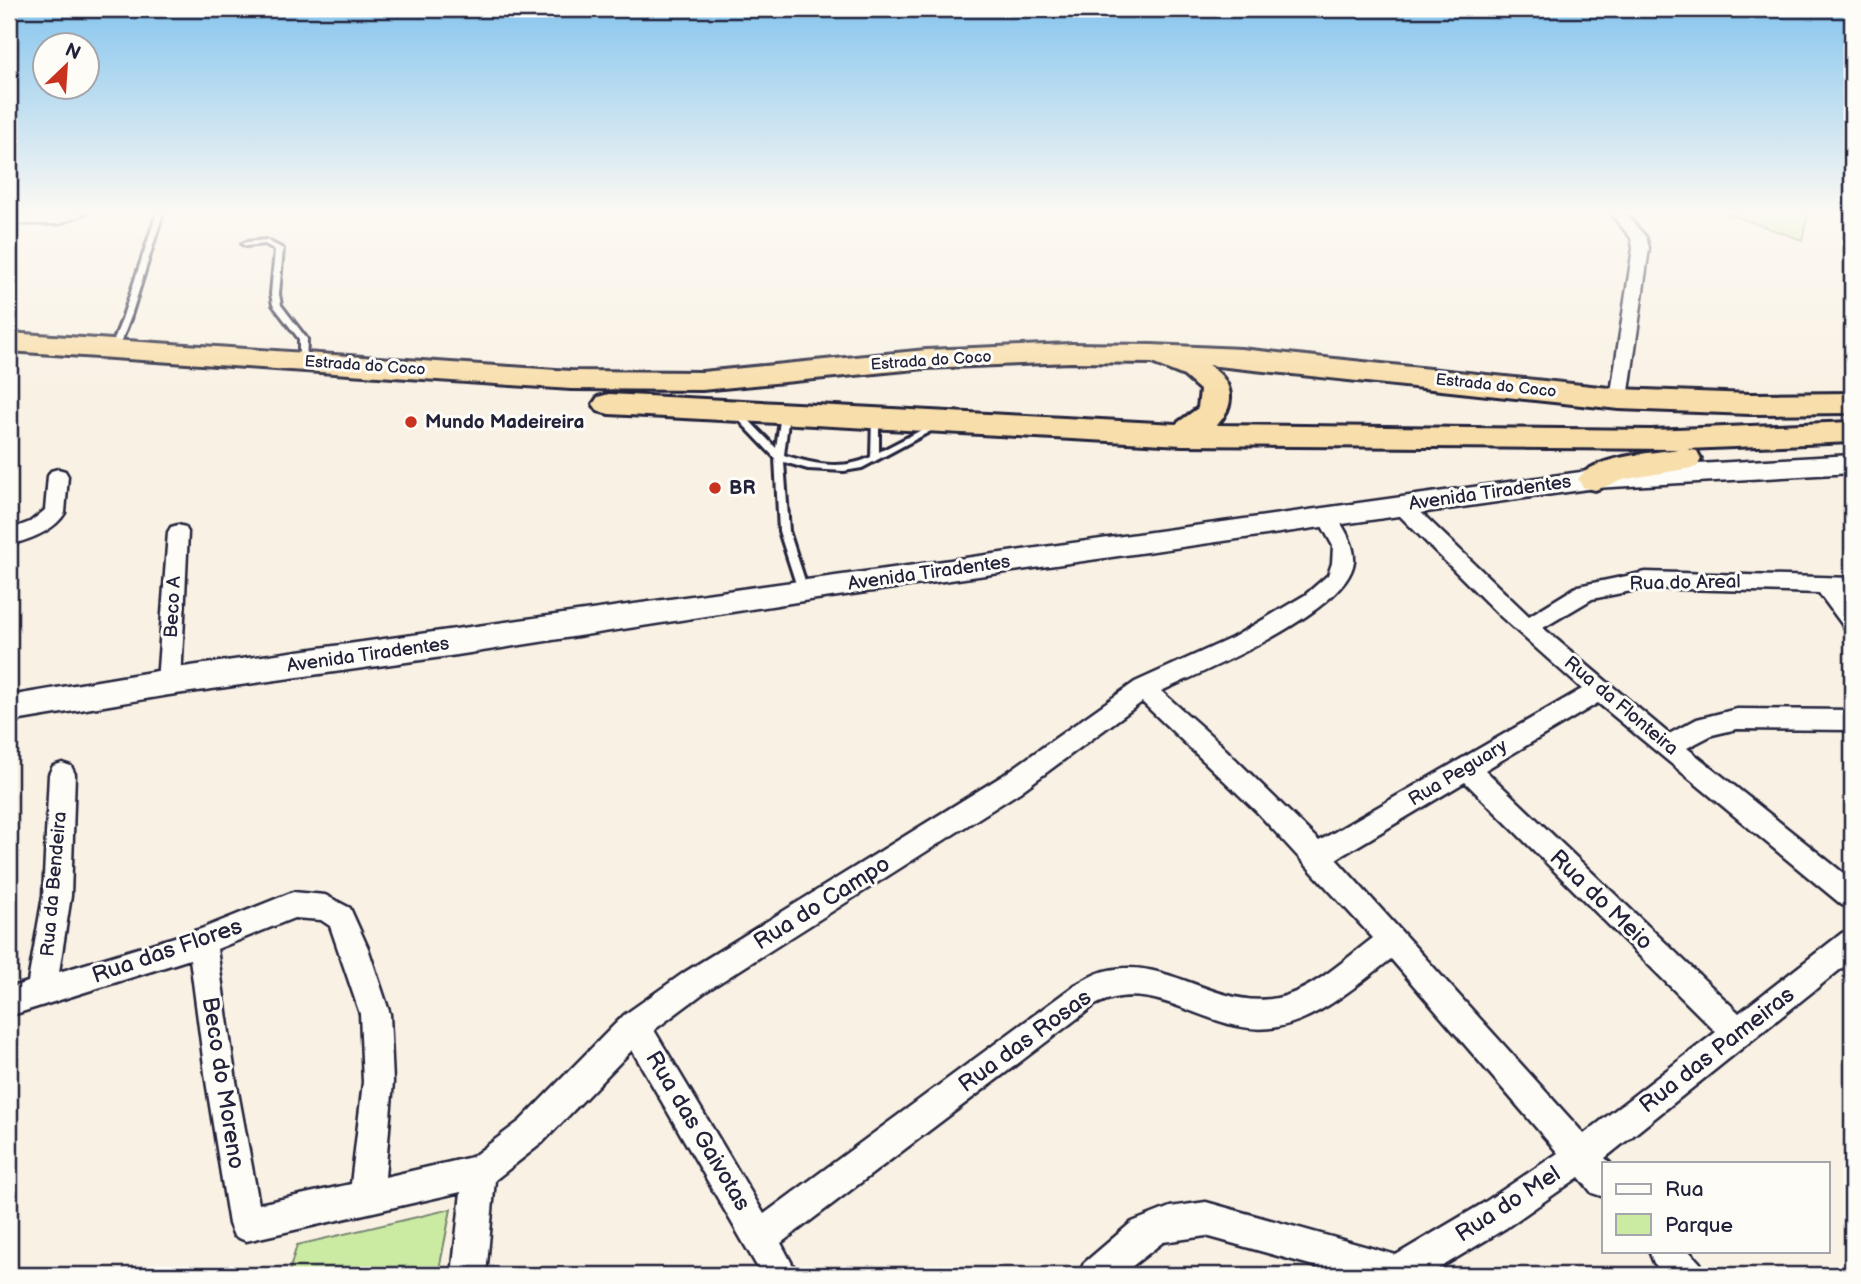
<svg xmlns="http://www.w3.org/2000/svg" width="1861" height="1284" font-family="'Balsamiq Sans',sans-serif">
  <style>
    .green { fill: #cbeba3; stroke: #76866f; stroke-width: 2 }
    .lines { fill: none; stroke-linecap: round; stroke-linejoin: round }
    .lane-casing { stroke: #22223b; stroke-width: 6 }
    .street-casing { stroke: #22223b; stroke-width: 5 }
    .secondary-casing { stroke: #22223b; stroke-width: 5 }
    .highway-casing { stroke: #22223b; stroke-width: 6 }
    .lane { fill: #fdfcf7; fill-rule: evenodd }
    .street { fill: #fdfcf7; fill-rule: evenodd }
    .secondary { fill: #fdfcf7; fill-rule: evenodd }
    .highway { fill: #f8deab; fill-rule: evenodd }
    .poi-dot { fill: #c8321e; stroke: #fdfcf7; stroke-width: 2.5 }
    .labels { text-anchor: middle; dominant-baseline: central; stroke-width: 6; stroke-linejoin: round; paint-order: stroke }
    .far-street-label { font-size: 16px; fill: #22223b; stroke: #fdfcf7 }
    .poi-label { font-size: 19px; font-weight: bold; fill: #22223b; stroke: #fdfcf7; text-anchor: start }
    .street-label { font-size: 19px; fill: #22223b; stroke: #fdfcf7 }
    .near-street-label { font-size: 23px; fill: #22223b; stroke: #fdfcf7 }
  </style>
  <rect width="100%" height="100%" fill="#f9f1e4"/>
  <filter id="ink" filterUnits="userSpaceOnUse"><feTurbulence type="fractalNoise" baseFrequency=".0143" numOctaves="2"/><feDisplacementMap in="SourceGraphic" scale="14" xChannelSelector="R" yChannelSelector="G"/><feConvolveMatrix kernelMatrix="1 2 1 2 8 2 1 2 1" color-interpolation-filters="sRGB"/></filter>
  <g filter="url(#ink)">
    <path class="green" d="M 1726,213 L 1808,213 L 1802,240 Z
      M 451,1209 L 438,1275 L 288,1275 L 297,1245 Z"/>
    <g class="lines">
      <defs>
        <path id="lane" d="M 157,213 L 163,213 L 130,319 L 118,350 L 114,352 L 111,352 L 110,350 L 122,319 Z
          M 266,240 L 283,249 L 279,294 L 281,305 L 307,339 L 306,364 L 303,364 L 299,362 L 299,339 L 273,305 L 271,294 L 275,250 L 265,244 L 246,246 L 242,244 L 246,242 Z
          M 735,408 L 738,409 L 776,448 L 781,414 L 785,411 L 788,412 L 789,414 L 784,455 C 812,464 843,471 871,457 L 872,416 L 878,416 L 879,418 L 879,452 L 935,423 L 941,423 L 942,425 L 862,468 L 844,471 L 808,469 L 784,462 L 789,531 L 808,590 L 803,594 L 798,590 L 779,531 L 775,458 L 732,413 L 731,411 Z"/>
        <path id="street" d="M 64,213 L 86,213 L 59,224 L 9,224 L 9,216 Z
          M 1610,213 L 1625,213 L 1646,237 L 1649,248 L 1628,399 L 1619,405 L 1610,399 L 1633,248 L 1631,238 Z
          M 58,469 L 65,471 L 68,476 L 65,513 C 54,531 29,540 9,545 L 9,530 L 30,522 L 45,510 L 48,476 L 51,471 Z
          M 1401,498 L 1408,500 L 1529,616 L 1578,586 L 1646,572 L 1852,578 L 1852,594 L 1844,594 L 1852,605 L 1852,629 L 1844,627 L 1819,593 L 1646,588 L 1592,599 L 1543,628 L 1669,734 L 1697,719 L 1737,709 L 1852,710 L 1852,730 L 1737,729 L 1712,735 L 1687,748 L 1852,880 L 1852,909 L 1842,905 L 1598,703 L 1485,770 L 1739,1013 L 1842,933 L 1852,930 L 1852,960 L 1605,1158 L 1610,1163 L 1604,1163 L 1604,1197 L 1592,1193 L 1579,1177 L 1506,1228 L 1428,1275 L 1346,1275 L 1206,1236 L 1163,1242 L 1121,1275 L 1079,1275 L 1084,1263 L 1132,1222 L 1170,1207 L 1206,1202 L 1396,1255 L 1482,1204 L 1558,1153 L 1391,959 C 1357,985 1319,1019 1277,1027 C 1214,1040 1157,973 1095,1005 L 781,1243 L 798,1275 L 762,1275 L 632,1050 L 542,1143 L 495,1180 L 486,1275 L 452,1275 L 461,1192 L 246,1241 L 234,1236 L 229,1224 L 206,1081 L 190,959 L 9,1016 L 9,988 L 28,982 L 43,896 L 49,774 L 53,766 L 62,763 L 71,766 L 75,774 L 71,896 L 59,972 L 201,929 L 293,892 L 325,895 L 350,908 L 368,948 L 390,1014 L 393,1082 L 385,1177 L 472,1157 L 520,1121 L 624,1015 L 685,972 L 1002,776 L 1135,682 L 1232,638 L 1305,595 L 1328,575 L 1332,563 L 1333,546 L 1317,517 L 1320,512 L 1334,512 C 1343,527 1355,543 1354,561 C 1349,611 1205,671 1161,691 L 1214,738 L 1319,841 L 1582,689 L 1499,615 L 1394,510 L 1391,505 L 1394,500 ZM 1142,702 L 1257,812 L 1373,938 C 1345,959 1312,991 1277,998 C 1219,1010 1168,957 1109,970 C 1097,972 1086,979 1075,985 L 764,1214 L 654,1030 L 705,992 L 1020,792 ZM 1465,782 L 1716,1032 L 1584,1134 L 1336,859 ZM 294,918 L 321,920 L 330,926 L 360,1014 L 363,1082 L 351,1184 L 259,1204 L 236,1081 L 217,949 Z
          M 178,525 L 185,527 L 188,532 L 181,682 L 177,689 L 169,691 L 161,689 L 157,682 L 168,532 L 171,527 Z
          M 1649,1251 L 1689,1251 L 1700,1263 L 1705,1275 L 1665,1275 L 1654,1263 Z"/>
        <path id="secondary" d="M 1852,455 L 1852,473 L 1595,488 L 803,601 L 457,655 L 169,695 L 9,722 L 9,696 L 169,669 L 1595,470 Z"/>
        <path id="highway" d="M 9,333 L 571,371 L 702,372 L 926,350 L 1071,344 L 1152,345 L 1241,349 L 1619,389 L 1750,394 L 1852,393 L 1852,413 L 1750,414 L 1619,409 L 1208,365 C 1234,381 1237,404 1217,425 L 1651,430 L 1852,422 L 1852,442 L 1687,449 L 1697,451 L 1701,459 L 1697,467 L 1626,479 L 1595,490 L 1583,487 L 1578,479 C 1593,456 1653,453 1679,449 L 1182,445 L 609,414 L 598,411 L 593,404 L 598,397 L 609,394 L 1176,424 L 1198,408 L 1200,390 L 1184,376 L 1152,363 L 1071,362 L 926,368 L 702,390 L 571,389 L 9,351 Z"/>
      </defs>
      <use href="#lane" class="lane-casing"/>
      <use href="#street" class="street-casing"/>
      <use href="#secondary" class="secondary-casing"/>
      <use href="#highway" class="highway-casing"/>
      <use href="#lane" class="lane"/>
      <use href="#street" class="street"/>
      <use href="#secondary" class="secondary"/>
      <use href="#highway" class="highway"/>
    </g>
  </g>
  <linearGradient id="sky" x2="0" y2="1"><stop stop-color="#86c5ee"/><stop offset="0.54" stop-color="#fcf9f3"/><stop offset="1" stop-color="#fcf9f3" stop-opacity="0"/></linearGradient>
  <rect width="1861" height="393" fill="url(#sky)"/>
  <g class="poi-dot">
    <circle cx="411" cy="422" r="7"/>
    <circle cx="715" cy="488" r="7"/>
  </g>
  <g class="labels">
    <g class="far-street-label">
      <text transform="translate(931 361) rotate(-4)">Estrada do Coco</text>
      <text transform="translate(365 366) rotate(4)">Estrada do Coco</text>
      <text transform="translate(1496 386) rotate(6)">Estrada do Coco</text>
    </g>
    <g class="poi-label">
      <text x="425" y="422">Mundo Madeireira</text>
      <text x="729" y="488">BR</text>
    </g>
    <g class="street-label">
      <text transform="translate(1490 493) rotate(-8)">Avenida Tiradentes</text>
      <text transform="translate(929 573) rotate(-8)">Avenida Tiradentes</text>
      <text transform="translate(1685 583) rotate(-1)">Rua do Areal</text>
      <text transform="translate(173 607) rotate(-87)">Beco A</text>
      <text transform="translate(368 655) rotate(-8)">Avenida Tiradentes</text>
      <text transform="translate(1621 706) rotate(40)">Rua da Flonteira</text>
      <text transform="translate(1458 773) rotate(-31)">Rua Peguary</text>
      <text transform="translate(54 884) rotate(-85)">Rua da Bendeira</text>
    </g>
    <g class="near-street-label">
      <text transform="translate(1601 900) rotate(44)">Rua do Meio</text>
      <text transform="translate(822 903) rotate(-32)">Rua do Campo</text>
      <text transform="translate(167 951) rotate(-19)">Rua das Flores</text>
      <text transform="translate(1025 1041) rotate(-36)">Rua das Rosas</text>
      <text transform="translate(1717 1050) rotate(-38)">Rua das Pameiras</text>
      <text transform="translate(223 1083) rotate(81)">Beco do Moreno</text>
      <text transform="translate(698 1131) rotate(59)">Rua das Gaivotas</text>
      <text transform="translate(1508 1204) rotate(-33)">Rua do Mel</text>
    </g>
  </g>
  <rect width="1861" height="1284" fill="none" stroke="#fdfcf7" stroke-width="35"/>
  <rect x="18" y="18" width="1826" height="1249" fill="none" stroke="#22223b" stroke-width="2.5" filter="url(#ink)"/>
  <rect x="1602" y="1162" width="228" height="91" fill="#fdfcf7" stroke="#a5a5ac" stroke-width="2"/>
  <rect x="1616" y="1184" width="35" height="10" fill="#fdfcf7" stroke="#a5a5ac" stroke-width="2"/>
  <text x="1665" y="1196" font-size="21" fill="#22223b">Rua</text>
  <rect x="1616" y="1214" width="35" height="21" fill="#cbeba3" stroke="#a5a5ac" stroke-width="2"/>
  <text x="1665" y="1232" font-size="21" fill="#22223b">Parque</text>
  <g transform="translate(66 66) rotate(25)"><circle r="33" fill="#fdfcf7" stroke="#a5a5ac" stroke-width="2"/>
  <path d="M0-5L12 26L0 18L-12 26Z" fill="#c8321e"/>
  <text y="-10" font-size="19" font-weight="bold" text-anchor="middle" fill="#22223b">N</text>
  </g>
</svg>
